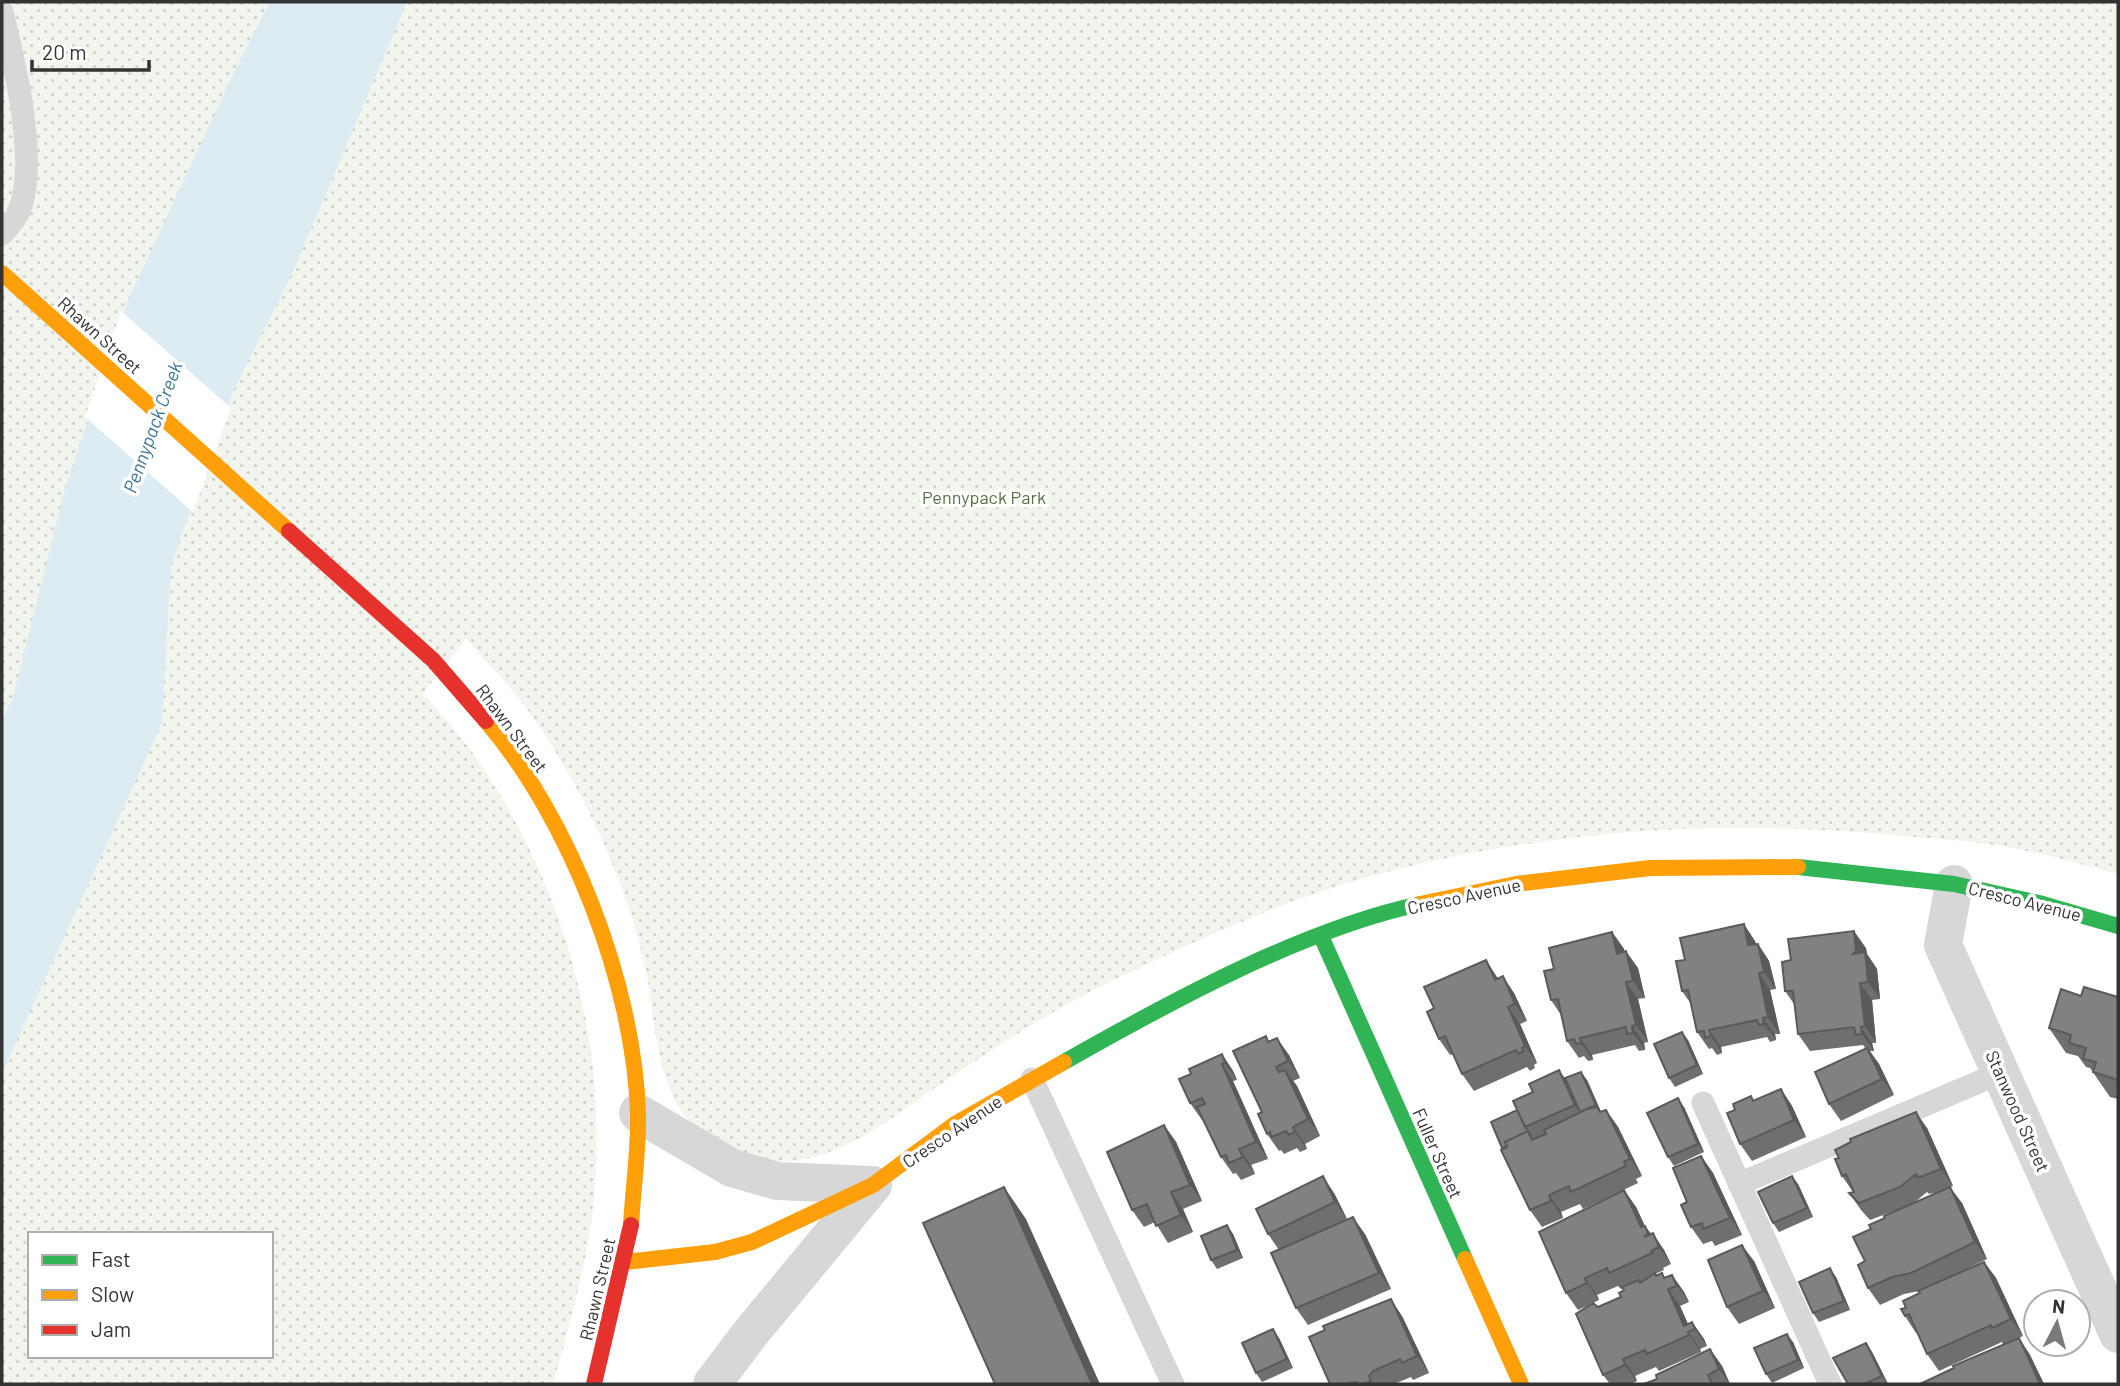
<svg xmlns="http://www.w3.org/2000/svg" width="2120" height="1386" font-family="Barlow,sans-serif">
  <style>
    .park { fill: url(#park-dots); fill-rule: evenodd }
    .water { fill: #ddebf3 }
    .pier { fill: #fff }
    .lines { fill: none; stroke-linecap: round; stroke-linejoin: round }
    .lane { stroke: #d7d7d7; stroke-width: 23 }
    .street { stroke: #d7d7d7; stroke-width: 38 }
    .fast { stroke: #30b455; stroke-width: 16 }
    .slow { stroke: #ff9f0a; stroke-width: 16 }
    .jam { stroke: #e5322d; stroke-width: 16 }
    .wall { fill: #6f6f6f }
    .shaded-wall { fill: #5a5a5a }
    .building { fill: #818181; stroke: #5a5a5a; stroke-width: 2 }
    .labels { text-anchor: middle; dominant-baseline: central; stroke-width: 7; stroke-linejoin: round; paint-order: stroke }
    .street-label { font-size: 18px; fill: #333; stroke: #fff }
    .park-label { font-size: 18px; fill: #56703f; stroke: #fff }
    .water-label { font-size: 19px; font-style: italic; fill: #3f7597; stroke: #fff }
  </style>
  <defs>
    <pattern id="park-dots" width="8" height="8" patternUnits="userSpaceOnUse" patternTransform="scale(1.75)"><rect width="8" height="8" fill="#f1f5ed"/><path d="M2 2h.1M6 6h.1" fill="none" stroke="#cfd2cc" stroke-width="1.8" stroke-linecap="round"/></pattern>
  </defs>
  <rect width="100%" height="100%" fill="#fff"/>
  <path class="park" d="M 2,2 L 2118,2 L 2118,874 C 2085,865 2051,856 2018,849 C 1978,841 1935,839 1894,835 C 1723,819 1558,829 1391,871 C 1295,895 1200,938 1112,981 C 1049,1011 992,1050 935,1088 C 897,1114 855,1148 809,1158 C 774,1166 741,1159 710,1139 C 655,1104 657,1028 646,971 C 628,883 580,782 527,709 C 509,684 486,662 466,639 L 423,693 C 443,717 466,741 483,768 C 567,894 608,1046 594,1197 C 588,1261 570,1323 553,1384 L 2,1384 ZM 30,1234 L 271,1234 L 271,1356 L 30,1356 Z"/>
  <path class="water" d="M 270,2 L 407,2 L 291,276 L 232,394 L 171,565 L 162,723 L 2,1073 L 2,720 L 13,698 L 64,492 L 129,298 L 237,66 Z"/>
  <path class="pier" d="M 121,311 L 231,408 L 193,512 L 85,417 Z"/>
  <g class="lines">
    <path class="lane" d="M 2,12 C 14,61 40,167 18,213 C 15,220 7,228 2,234
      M 1032,1079 L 1173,1384
      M 1703,1103 L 1830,1384
      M 1739,1184 L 2000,1073"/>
    <path class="street" d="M 1954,884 L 1943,945 L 2118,1334
      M 638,1113 L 732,1168 L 777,1181 L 873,1185
      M 712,1384 L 749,1335 L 873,1185"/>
    <path class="fast" d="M 1798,867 L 1954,884 L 2039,903 L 2118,926
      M 1321,936 L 1465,1259
      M 1064,1062 C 1168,1003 1303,929 1420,904"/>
    <path class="slow" d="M 2,273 L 289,531
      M 486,721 C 570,819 634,984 638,1113 C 639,1150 633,1188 631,1225
      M 1420,904 L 1516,884 L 1650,868 L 1798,867
      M 1465,1259 L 1521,1384
      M 625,1262 L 715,1252 L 752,1242 L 873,1185 L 955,1124 L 1064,1062"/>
    <path class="jam" d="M 289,531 L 433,660 L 486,721
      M 594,1384 L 631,1225"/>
  </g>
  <path class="wall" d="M 1612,932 L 1624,949 L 1624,952 L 1638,968 L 1645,998 L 1638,999 L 1648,1042 L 1644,1043 L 1645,1050 L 1639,1051 L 1635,1045 L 1592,1055 L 1593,1060 L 1588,1061 L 1584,1056 L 1579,1058 L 1567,1041 L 1561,1015 L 1551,1000 L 1554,969 Z
    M 1755,941 L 1756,944 L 1758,944 L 1769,961 L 1776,989 L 1770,990 L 1780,1034 L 1775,1034 L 1776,1040 L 1770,1042 L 1767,1037 L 1721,1047 L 1722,1053 L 1717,1055 L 1712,1048 L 1709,1049 L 1697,1032 L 1691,1004 L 1682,991 L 1685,960 Z
    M 1866,948 L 1867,954 L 1877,969 L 1880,999 L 1872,1000 L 1876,1043 L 1872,1043 L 1874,1051 L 1870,1051 L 1879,1064 L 1894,1095 L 1841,1121 L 1829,1104 L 1865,1048 L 1863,1045 L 1810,1051 L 1798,1034 L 1794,1004 L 1785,991 L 1782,962 Z
    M 1497,977 L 1514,993 L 1527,1021 L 1520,1024 L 1537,1063 L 1534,1065 L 1535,1068 L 1530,1071 L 1527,1067 L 1474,1091 L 1462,1074 L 1454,1054 L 1450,1055 L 1439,1039 Z
    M 2081,996 L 2118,997 L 2118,1099 L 2110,1097 L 2090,1068 L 2086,1067 L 2078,1056 L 2066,1053 L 2049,1028 Z
    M 1688,1040 L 1703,1074 L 1675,1087 L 1669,1078 Z
    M 1269,1041 L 1289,1055 L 1300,1078 L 1293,1081 L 1297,1086 L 1320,1136 L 1305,1144 L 1307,1149 L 1300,1152 L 1297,1148 L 1284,1154 L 1281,1150 L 1279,1151 L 1267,1134 L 1262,1112 Z
    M 1222,1054 L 1233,1071 L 1237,1080 L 1233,1081 L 1268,1159 L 1251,1165 L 1255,1174 L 1241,1180 L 1236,1173 L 1233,1174 L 1221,1157 L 1203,1120 L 1202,1120 L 1190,1103 L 1191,1074 Z
    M 1565,1078 L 1587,1080 L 1601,1112 L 1606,1110 L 1618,1127 L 1642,1176 L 1636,1179 L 1638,1183 L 1583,1209 L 1580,1204 L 1561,1212 L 1563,1218 L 1542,1227 L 1530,1210 L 1503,1149 L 1517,1110 Z
    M 1781,1089 L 1792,1106 L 1806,1137 L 1752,1161 L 1740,1144 L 1735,1110 L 1751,1096 L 1754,1101 Z
    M 1684,1107 L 1704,1152 L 1674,1166 L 1668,1157 Z
    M 1164,1125 L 1176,1142 L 1202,1201 L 1183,1209 L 1193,1232 L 1168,1243 L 1155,1222 L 1144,1227 L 1132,1210 Z
    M 1927,1128 L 1953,1186 L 1935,1193 L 1929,1194 L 1927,1192 L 1914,1203 L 1962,1203 L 1987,1259 L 1950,1277 L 1984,1262 L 1996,1278 L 2023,1336 L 2019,1338 L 2030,1355 L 2044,1384 L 1920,1384 L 2003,1345 L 2002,1342 L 1939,1371 L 1927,1354 L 1917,1332 L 1916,1333 L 1905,1316 L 1906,1308 L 1920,1293 L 1919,1291 L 1904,1294 L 1880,1305 L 1868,1288 L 1865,1261 L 1871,1229 L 1899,1209 L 1870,1220 L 1861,1210 L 1849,1193 L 1853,1192 L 1842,1176 Z
    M 1701,1156 L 1713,1173 L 1742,1235 L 1715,1246 L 1712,1241 L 1703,1244 L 1691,1227 L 1687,1202 Z
    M 1798,1184 L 1813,1217 L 1779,1232 L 1773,1223 Z
    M 1624,1190 L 1636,1207 L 1645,1226 L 1664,1250 L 1671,1264 L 1663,1268 L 1664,1270 L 1655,1274 L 1657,1276 L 1665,1278 L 1672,1275 L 1684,1292 L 1689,1302 L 1680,1306 L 1688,1324 L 1692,1322 L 1704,1339 L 1707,1346 L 1700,1349 L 1701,1352 L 1659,1371 L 1656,1367 L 1635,1376 L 1637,1381 L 1631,1384 L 1610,1384 L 1603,1375 L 1598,1307 L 1621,1297 L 1624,1290 L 1623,1289 L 1621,1289 L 1618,1286 L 1597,1295 L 1599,1300 L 1578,1310 L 1566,1293 Z
    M 1334,1193 L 1347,1219 L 1318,1233 L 1365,1234 L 1391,1289 L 1308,1325 L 1296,1308 L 1279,1250 L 1268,1234 Z
    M 1227,1225 L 1233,1234 L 1243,1258 L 1217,1269 L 1211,1260 Z
    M 1754,1261 L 1775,1308 L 1739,1324 L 1727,1307 Z
    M 1836,1277 L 1850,1310 L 1819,1322 L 1813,1313 Z
    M 1402,1316 L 1429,1373 L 1413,1380 L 1411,1377 L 1394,1384 L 1330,1384 Z
    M 1279,1338 L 1293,1368 L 1262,1382 L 1256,1373 Z
    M 1793,1342 L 1804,1368 L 1772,1383 L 1766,1374 Z
    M 1866,1343 L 1872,1352 L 1888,1384 L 1848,1384 Z
    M 1710,1349 L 1722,1366 L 1730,1384 L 1644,1384 L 1657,1379 Z"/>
  <path class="shaded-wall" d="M 1744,924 L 1755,941 L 1760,962 L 1748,945 Z
    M 1854,931 L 1866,948 L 1867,954 L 1877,969 L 1880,999 L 1868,982 L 1867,966 L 1856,951 Z
    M 1612,932 L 1624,949 L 1628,971 L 1617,954 Z
    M 1758,944 L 1769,961 L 1776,989 L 1764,972 Z
    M 1626,951 L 1638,968 L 1645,998 L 1633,981 Z
    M 1486,960 L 1497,977 L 1506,997 L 1495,980 Z
    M 1759,973 L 1770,990 L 1780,1034 L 1768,1017 Z
    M 1503,976 L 1514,993 L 1527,1021 L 1515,1004 Z
    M 1626,982 L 1638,999 L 1648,1042 L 1636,1025 Z
    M 1860,983 L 1872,1000 L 1876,1043 L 1865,1026 Z
    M 1508,1007 L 1520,1024 L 1537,1063 L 1525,1046 Z
    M 1763,1018 L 1775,1034 L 1776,1040 L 1764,1024 Z
    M 1632,1026 L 1644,1043 L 1645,1050 L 1633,1033 Z
    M 1861,1027 L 1872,1043 L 1874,1051 L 1862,1034 Z
    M 1709,1030 L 1721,1047 L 1722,1053 L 1711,1036 Z
    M 1682,1032 L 1688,1040 L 1703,1074 L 1697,1065 Z
    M 1277,1038 L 1289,1055 L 1300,1078 L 1288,1061 Z
    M 1580,1038 L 1592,1055 L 1593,1060 L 1581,1043 Z
    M 1867,1048 L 1879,1064 L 1894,1095 L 1882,1079 Z
    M 1222,1054 L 1233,1071 L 1237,1080 L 1225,1063 Z
    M 1222,1064 L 1233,1081 L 1268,1159 L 1256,1142 Z
    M 1285,1070 L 1297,1086 L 1320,1136 L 1308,1119 Z
    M 1559,1070 L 1571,1087 L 1580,1113 L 1575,1105 Z
    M 1581,1072 L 1587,1080 L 1602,1114 L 1596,1105 Z
    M 1781,1089 L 1792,1106 L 1806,1137 L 1794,1120 Z
    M 1678,1098 L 1684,1107 L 1704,1152 L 1698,1144 Z
    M 1606,1110 L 1618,1127 L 1642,1176 L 1630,1159 Z
    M 1916,1112 L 1927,1128 L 1953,1186 L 1941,1169 Z
    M 1164,1125 L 1176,1142 L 1202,1201 L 1190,1185 Z
    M 1293,1127 L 1305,1144 L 1307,1149 L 1295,1132 Z
    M 1239,1149 L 1251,1165 L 1255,1174 L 1243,1157 Z
    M 1701,1156 L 1713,1173 L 1742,1235 L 1730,1218 Z
    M 1323,1176 L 1334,1193 L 1347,1219 L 1335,1202 Z
    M 1792,1176 L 1798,1184 L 1813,1217 L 1807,1208 Z
    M 1004,1187 L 1026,1219 L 1100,1384 L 1092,1384 Z
    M 1950,1187 L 1962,1203 L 1987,1259 L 1975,1242 Z
    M 1624,1190 L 1636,1207 L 1647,1231 L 1645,1226 L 1657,1243 L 1660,1250 L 1644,1237 L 1641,1227 Z
    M 1171,1192 L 1183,1209 L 1193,1232 L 1181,1215 Z
    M 1549,1195 L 1561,1212 L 1563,1218 L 1551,1201 Z
    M 1353,1217 L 1365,1234 L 1391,1289 L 1379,1273 Z
    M 1227,1225 L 1233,1234 L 1243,1258 L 1237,1250 Z
    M 1653,1233 L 1664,1250 L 1671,1264 L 1659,1247 Z
    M 1742,1245 L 1754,1261 L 1775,1308 L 1763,1291 Z
    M 1984,1262 L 1996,1278 L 2023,1336 L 2011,1319 Z
    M 1830,1268 L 1836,1277 L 1850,1310 L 1844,1301 Z
    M 1672,1275 L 1684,1292 L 1689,1302 L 1677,1286 Z
    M 1585,1278 L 1597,1295 L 1599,1300 L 1587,1283 Z
    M 1668,1289 L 1680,1306 L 1691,1331 L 1684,1326 Z
    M 1391,1299 L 1402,1316 L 1429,1373 L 1417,1356 Z
    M 1692,1322 L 1704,1339 L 1707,1346 L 1695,1329 Z
    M 1273,1329 L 1279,1338 L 1293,1368 L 1287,1359 Z
    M 1688,1332 L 1700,1349 L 1701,1352 L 1689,1335 Z
    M 1787,1334 L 1793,1342 L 1804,1368 L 1798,1360 Z
    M 2019,1338 L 2030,1355 L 2044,1384 L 2040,1384 Z
    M 1866,1343 L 1872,1352 L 1888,1384 L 1882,1376 Z
    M 1710,1349 L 1722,1366 L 1730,1384 L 1719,1369 Z
    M 1623,1359 L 1635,1376 L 1637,1381 L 1625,1365 Z"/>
  <path class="building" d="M 1744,924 L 1748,945 L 1758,944 L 1764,972 L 1759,973 L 1768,1017 L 1763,1018 L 1764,1024 L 1759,1025 L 1757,1020 L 1709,1030 L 1711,1036 L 1705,1038 L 1704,1031 L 1697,1032 L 1688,990 L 1682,991 L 1676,961 L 1685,960 L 1680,938 Z
    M 1854,931 L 1856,951 L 1853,954 L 1865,952 L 1868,982 L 1860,983 L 1865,1026 L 1861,1027 L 1862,1034 L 1856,1035 L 1854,1027 L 1798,1034 L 1793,991 L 1785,991 L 1782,962 L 1791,960 L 1788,939 Z
    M 1612,932 L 1617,954 L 1626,951 L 1633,981 L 1626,982 L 1636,1025 L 1632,1026 L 1633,1033 L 1627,1034 L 1626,1027 L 1580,1038 L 1581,1043 L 1576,1044 L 1574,1039 L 1567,1041 L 1558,999 L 1551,1000 L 1544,971 L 1554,969 L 1549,948 Z
    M 1486,960 L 1495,980 L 1503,976 L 1515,1004 L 1508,1007 L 1525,1046 L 1522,1048 L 1523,1051 L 1518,1054 L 1516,1050 L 1462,1074 L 1445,1036 L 1439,1039 L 1427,1012 L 1434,1008 L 1424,987 Z
    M 2084,987 L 2118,997 L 2118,1080 L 2093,1072 L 2096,1062 L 2083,1059 L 2086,1048 L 2069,1043 L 2071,1035 L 2049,1028 L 2061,989 L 2081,996 Z
    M 1682,1032 L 1697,1065 L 1669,1078 L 1654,1044 Z
    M 1266,1036 L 1268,1042 L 1277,1038 L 1288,1061 L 1276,1067 L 1279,1072 L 1285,1070 L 1308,1119 L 1293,1127 L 1295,1132 L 1289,1135 L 1286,1131 L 1272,1137 L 1270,1132 L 1267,1134 L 1258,1114 L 1262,1112 L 1233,1051 Z
    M 1867,1048 L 1882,1079 L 1829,1104 L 1815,1072 Z
    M 1222,1054 L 1225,1063 L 1222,1064 L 1256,1142 L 1239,1149 L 1243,1157 L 1229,1163 L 1226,1155 L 1221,1157 L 1197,1107 L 1205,1104 L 1202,1098 L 1190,1103 L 1179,1079 L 1191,1074 L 1189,1069 Z
    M 1559,1070 L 1575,1105 L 1525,1127 L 1513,1101 L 1533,1092 L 1529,1084 Z
    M 1581,1072 L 1596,1105 L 1580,1112 L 1565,1078 Z
    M 1781,1089 L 1794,1120 L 1740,1144 L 1727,1113 L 1735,1110 L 1733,1104 L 1751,1096 L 1753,1101 Z
    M 1678,1098 L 1698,1144 L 1668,1157 L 1647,1113 Z
    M 1597,1107 L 1600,1112 L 1606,1110 L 1630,1159 L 1624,1162 L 1626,1166 L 1571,1192 L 1569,1186 L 1549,1195 L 1551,1201 L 1530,1210 L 1501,1150 L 1507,1147 L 1505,1142 L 1528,1131 L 1532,1140 L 1546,1134 L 1544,1130 L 1587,1109 Z
    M 1517,1110 L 1525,1127 L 1531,1135 L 1528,1131 L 1505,1142 L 1507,1146 L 1502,1148 L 1491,1122 Z
    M 1916,1112 L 1941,1169 L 1923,1176 L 1917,1177 L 1916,1174 L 1900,1187 L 1859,1203 L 1849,1193 L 1854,1192 L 1846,1174 L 1842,1176 L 1835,1159 L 1839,1158 L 1835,1150 L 1851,1142 L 1850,1139 Z
    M 1164,1125 L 1190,1185 L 1171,1192 L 1181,1215 L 1156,1226 L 1147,1204 L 1132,1210 L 1107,1152 Z
    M 1701,1156 L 1730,1218 L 1703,1229 L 1702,1223 L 1691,1227 L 1681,1205 L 1687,1202 L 1673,1168 Z
    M 1323,1176 L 1335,1202 L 1268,1234 L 1256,1209 Z
    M 1792,1176 L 1807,1208 L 1773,1223 L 1758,1192 Z
    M 1004,1187 L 1092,1384 L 995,1384 L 923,1223 Z
    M 1950,1187 L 1975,1242 L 1911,1273 L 1892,1277 L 1868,1288 L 1858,1265 L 1865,1261 L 1853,1237 L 1871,1229 L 1869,1225 L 1885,1218 L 1884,1216 Z
    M 1624,1190 L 1641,1227 L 1645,1226 L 1648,1233 L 1644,1237 L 1653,1233 L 1659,1247 L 1651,1251 L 1652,1253 L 1609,1273 L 1607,1268 L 1585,1278 L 1587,1283 L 1566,1293 L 1539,1232 Z
    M 1353,1217 L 1379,1273 L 1296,1308 L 1271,1253 Z
    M 1227,1225 L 1237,1250 L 1211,1260 L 1201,1236 Z
    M 1742,1245 L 1763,1291 L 1727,1307 L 1708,1260 Z
    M 1984,1262 L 2011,1319 L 1992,1328 L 1991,1325 L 1927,1354 L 1909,1314 L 1905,1316 L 1901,1309 L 1906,1308 L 1903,1301 L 1920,1293 L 1918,1291 Z
    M 1830,1268 L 1844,1301 L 1813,1313 L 1799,1282 Z
    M 1655,1273 L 1656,1276 L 1662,1273 L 1664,1278 L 1672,1275 L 1677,1286 L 1668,1289 L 1684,1326 L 1692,1322 L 1695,1329 L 1688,1332 L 1689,1335 L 1647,1354 L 1645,1350 L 1623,1359 L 1625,1365 L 1603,1375 L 1576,1314 L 1593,1303 L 1598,1307 L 1621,1297 L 1619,1293 L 1624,1290 L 1622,1287 L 1639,1280 L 1640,1283 Z
    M 1391,1299 L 1417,1356 L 1402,1363 L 1400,1359 L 1373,1371 L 1369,1376 L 1371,1381 L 1364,1384 L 1358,1384 L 1357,1382 L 1349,1383 L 1348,1384 L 1330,1384 L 1309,1337 L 1325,1330 L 1323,1326 Z
    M 1273,1329 L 1287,1359 L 1256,1373 L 1242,1343 Z
    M 1787,1334 L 1798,1360 L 1766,1374 L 1754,1348 Z
    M 2019,1338 L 2040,1384 L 1920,1384 L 1954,1368 L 1953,1366 Z
    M 1866,1343 L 1882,1376 L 1864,1384 L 1848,1384 L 1833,1358 Z
    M 1710,1349 L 1719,1369 L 1708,1375 L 1712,1384 L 1644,1384 L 1657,1379 L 1656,1375 Z"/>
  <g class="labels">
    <g class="street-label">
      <text transform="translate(100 335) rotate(42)">Rhawn Street</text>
      <text transform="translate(512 728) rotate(53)">Rhawn Street</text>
      <text transform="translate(1464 896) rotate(-12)">Cresco Avenue</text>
      <text transform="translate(2025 901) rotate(14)">Cresco Avenue</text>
      <text transform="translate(2018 1111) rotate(66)">Stanwood Street</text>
      <text transform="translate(952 1131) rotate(-34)">Cresco Avenue</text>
      <text transform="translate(1438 1153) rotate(66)">Fuller Street</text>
      <text transform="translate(597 1289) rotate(-77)">Rhawn Street</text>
    </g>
    <g class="park-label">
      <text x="984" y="497">Pennypack Park</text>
    </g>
    <g class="water-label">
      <text transform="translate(152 427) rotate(-70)">Pennypack Creek</text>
    </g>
  </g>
  <rect width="2120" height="1386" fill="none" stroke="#333333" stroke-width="7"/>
  <rect x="28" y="1232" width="245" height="126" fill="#ffffff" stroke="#adadad" stroke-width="2"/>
  <rect x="42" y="1255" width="35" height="10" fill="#30b455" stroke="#adadad" stroke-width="2"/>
  <text x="91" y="1267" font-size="21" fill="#333333">Fast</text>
  <rect x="42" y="1290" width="35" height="10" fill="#ff9f0a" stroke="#adadad" stroke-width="2"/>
  <text x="91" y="1302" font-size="21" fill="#333333">Slow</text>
  <rect x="42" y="1325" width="35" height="10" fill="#e5322d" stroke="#adadad" stroke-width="2"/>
  <text x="91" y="1337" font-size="21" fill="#333333">Jam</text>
  <g transform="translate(2057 1323) rotate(6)"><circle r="33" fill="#ffffff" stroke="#adadad" stroke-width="2"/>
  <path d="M0-5L12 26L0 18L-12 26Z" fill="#7a7a7a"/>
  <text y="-10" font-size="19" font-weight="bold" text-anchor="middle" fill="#333333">N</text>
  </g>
  <path d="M32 60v10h117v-10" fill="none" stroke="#333333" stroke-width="3.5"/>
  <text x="42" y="60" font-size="21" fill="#333333" stroke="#ffffff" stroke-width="5" paint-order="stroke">20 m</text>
</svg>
